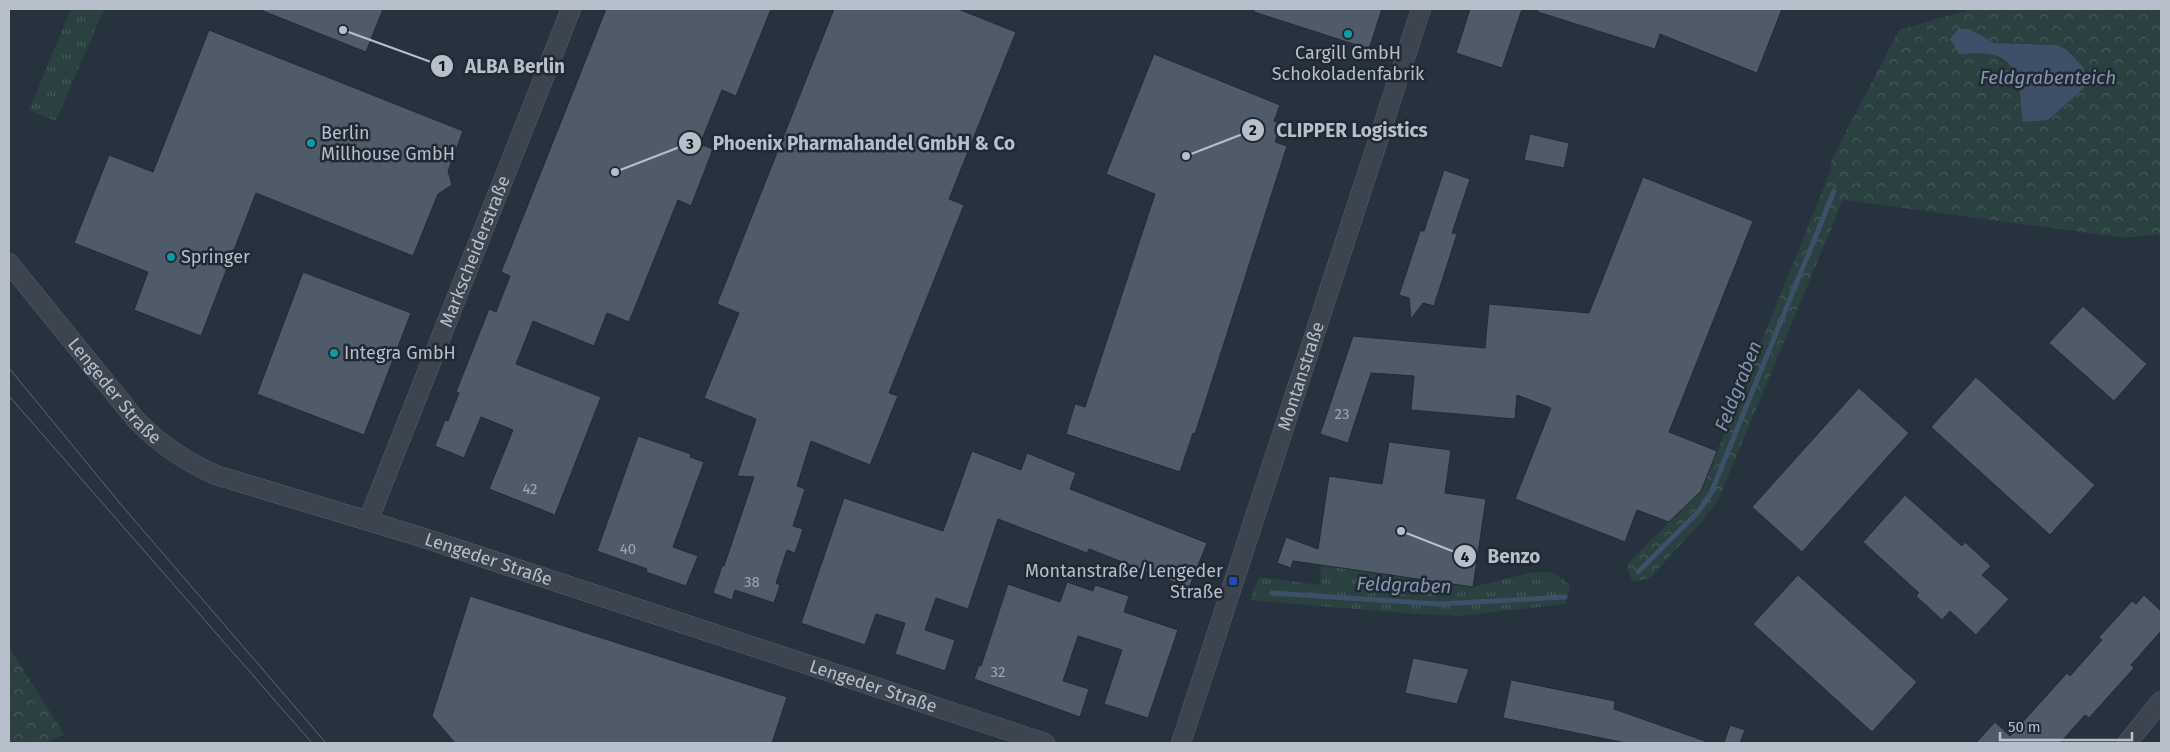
<svg xmlns="http://www.w3.org/2000/svg" width="2170" height="752" font-family="'Fira Sans',sans-serif">
  <style>
    .grass { fill: url(#grass-tufts) }
    .forest { fill: url(#forest-crowns); fill-rule: evenodd }
    .water { fill: #3e5067 }
    .lines { fill: none; stroke-linecap: round; stroke-linejoin: round }
    .stream { stroke: #3e5067; stroke-width: 5 }
    .building { fill: #505b6a; stroke: #222b36 }
    .minor-casing { stroke: #59626d; stroke-width: 20 }
    .minor { stroke: #3b444f; stroke-width: 19 }
    .tram { stroke: #5d6876; stroke-width: 1 }
    .culture-dot { fill: #0f9aa8; stroke: #202934; stroke-width: 2 }
    .transit-dot { fill: #1a4fb4; stroke: #202934; stroke-width: 2 }
    .labels { text-anchor: middle; dominant-baseline: central; stroke-width: 5; stroke-linejoin: round; paint-order: stroke }
    .number-label { font-size: 15px; fill: #9da6b2 }
    .poi-label { font-size: 18px; fill: #b7bfca; stroke: #202934; text-anchor: start }
    .street-label { font-size: 18px; fill: #b7bfca; stroke: #202934 }
    .water-label { font-size: 19px; font-style: italic; fill: #8196af; stroke: #202934 }
    .leader { fill: none; stroke: #b7bfca; stroke-width: 2 }
    .callout-dot { fill: #b7bfca; stroke: #202934; stroke-width: 2 }
    .mark-label { font-size: 15px; text-anchor: middle; font-weight: bold; fill: #111 }
    .callout-label { font-size: 19px; text-anchor: middle; font-weight: bold; fill: #b7bfca; stroke: #202934; stroke-width: 5; stroke-linejoin: round; paint-order: stroke }
  </style>
  <defs>
    <pattern id="grass-tufts" width="24" height="20" patternUnits="userSpaceOnUse" patternTransform="scale(1.25)"><rect width="24" height="20" fill="#2a4041"/><path d="M3 7l-1-3M5 7V3M7 7l1-3M15 17l-1-3M17 17v-4M19 17l1-3" fill="none" stroke="#475a5b"/></pattern>
    <pattern id="forest-crowns" width="20" height="18" patternUnits="userSpaceOnUse" patternTransform="scale(1.25)"><rect width="20" height="18" fill="#2a4041"/><path d="M2 6a3 3 0 1 1 6 0M12 15a3 3 0 1 1 6 0" fill="none" stroke="#475a5b"/></pattern>
  </defs>
  <rect width="100%" height="100%" fill="#27323f"/>
  <path class="grass" d="M 71,9 L 104,9 L 56,121 L 29,110 Z
    M 1321,564 L 1473,587 L 1534,572 L 1552,572 L 1570,585 L 1566,604 L 1461,616 L 1414,614 L 1250,600 L 1259,577 L 1320,585 Z"/>
  <path class="forest" d="M 1972,9 L 2161,9 L 2161,234 L 2126,238 L 1843,200 L 1719,498 L 1704,519 L 1650,578 L 1632,582 L 1627,564 L 1701,491 L 1830,172 L 1832,159 L 1899,30 ZM 1970,29 L 1994,43 L 2057,45 L 2023,122 L 2016,78 L 2012,67 L 1994,55 Z
    M 9,647 L 64,734 L 47,743 L 9,743 Z"/>
  <path class="water" d="M 1958,29 L 1970,29 L 1994,43 L 2057,45 L 2067,50 L 2084,68 L 2084,88 L 2048,120 L 2023,122 C 2019,98 2022,63 1994,55 C 1983,52 1969,54 1959,54 L 1950,39 Z"/>
  <g class="lines">
    <path class="stream" d="M 1638,572 L 1699,511 L 1711,493 L 1834,191
      M 1272,593 L 1439,604 L 1565,597"/>
  </g>
  <path class="building" d="M 258,9 L 383,9 L 366,52 Z
    M 606,9 L 771,9 L 736,96 L 722,90 L 700,144 L 713,149 L 691,206 L 678,200 L 629,322 L 607,313 L 594,346 L 533,321 L 516,364 L 601,397 L 555,515 L 489,489 L 513,430 L 481,417 L 464,458 L 435,446 L 445,420 L 448,421 L 459,393 L 456,392 L 489,309 L 496,312 L 510,276 L 501,272 Z
    M 834,9 L 958,9 L 1016,32 L 949,199 L 964,205 L 889,393 L 898,396 L 870,465 L 811,441 L 797,486 L 805,489 L 793,526 L 803,529 L 795,553 L 787,550 L 776,583 L 780,585 L 774,603 L 735,590 L 732,600 L 713,593 L 722,566 L 724,566 L 754,477 L 737,476 L 756,419 L 704,398 L 739,313 L 717,304 Z
    M 1254,9 L 1382,9 L 1369,49 L 1254,12 Z
    M 1470,9 L 1522,9 L 1502,68 L 1456,53 Z
    M 1538,9 L 1782,9 L 1757,73 L 1660,34 L 1655,49 L 1538,12 Z
    M 209,30 L 463,131 L 448,171 L 452,185 L 438,194 L 413,256 L 256,193 L 201,336 L 134,310 L 148,272 L 74,243 L 109,155 L 153,172 Z
    M 1154,54 L 1280,105 L 1274,121 L 1281,124 L 1275,142 L 1287,146 L 1195,434 L 1193,433 L 1180,472 L 1066,434 L 1075,404 L 1085,407 L 1155,194 L 1106,174 Z
    M 1530,134 L 1569,143 L 1564,168 L 1524,160 Z
    M 1444,170 L 1470,179 L 1452,233 L 1457,234 L 1434,306 L 1423,303 L 1411,319 L 1409,298 L 1399,295 L 1420,231 L 1424,231 Z
    M 1643,177 L 1753,221 L 1669,432 L 1717,451 L 1701,491 L 1669,522 L 1637,510 L 1625,542 L 1515,499 L 1551,408 L 1517,395 L 1515,419 L 1411,410 L 1414,376 L 1371,373 L 1348,443 L 1320,434 L 1353,336 L 1485,348 L 1489,304 L 1589,313 Z
    M 303,272 L 411,313 L 364,435 L 257,394 Z
    M 2083,306 L 2147,364 L 2114,401 L 2049,343 Z
    M 1976,377 L 2095,485 L 2050,535 L 1931,427 Z
    M 1859,388 L 1909,433 L 1802,552 L 1752,507 Z
    M 638,436 L 691,454 L 690,457 L 704,462 L 673,547 L 698,556 L 686,586 L 646,572 L 647,569 L 597,551 Z
    M 1389,442 L 1451,450 L 1445,493 L 1486,499 L 1473,587 L 1293,561 L 1291,568 L 1277,563 L 1286,537 L 1318,549 L 1329,476 L 1382,484 Z
    M 972,451 L 1021,470 L 1027,453 L 1076,473 L 1070,489 L 1207,543 L 1189,588 L 1089,549 L 1087,553 L 998,519 L 968,609 L 936,598 L 925,630 L 955,640 L 945,671 L 895,654 L 905,623 L 876,614 L 865,645 L 801,623 L 844,498 L 943,531 Z
    M 1905,495 L 1962,546 L 1965,542 L 1991,566 L 1982,575 L 2009,599 L 1976,635 L 1950,611 L 1942,620 L 1916,596 L 1919,593 L 1863,542 Z
    M 1798,575 L 1917,682 L 1872,732 L 1753,624 Z
    M 1067,582 L 1093,591 L 1095,585 L 1129,596 L 1124,612 L 1178,630 L 1148,718 L 1104,704 L 1122,650 L 1078,636 L 1063,681 L 1089,689 L 1080,717 L 974,679 L 979,665 L 981,666 L 1008,584 L 1060,602 Z
    M 2144,595 L 2161,611 L 2161,631 L 2131,665 L 2134,668 L 2089,718 L 2085,715 L 2060,743 L 1976,743 L 1995,722 L 2010,736 L 2067,673 L 2070,676 L 2102,640 L 2099,637 L 2132,601 L 2136,604 Z
    M 470,596 L 787,697 L 772,743 L 455,743 L 432,716 Z
    M 1413,658 L 1469,669 L 1457,704 L 1405,693 Z
    M 1511,680 L 1615,701 L 1614,709 L 1705,741 L 1705,743 L 1626,743 L 1503,718 Z
    M 1730,725 L 1745,730 L 1740,743 L 1724,743 Z"/>
  <g class="lines">
    <defs>
      <g id="minor">
        <path id="s1" d="M 9,263 L 137,421 C 160,444 186,462 216,475 L 421,537 L 1045,743"/>
        <path id="s2" d="M 368,521 L 571,9"/>
        <path id="s3" d="M 1181,743 L 1421,9"/>
        <path d="M 2127,743 L 2161,701"/>
      </g>
    </defs>
    <use href="#minor" class="minor-casing"/>
    <use href="#minor" class="minor"/>
    <path class="tram" d="M 9,368 L 123,507 L 326,743
      M 9,396 L 312,743"/>
  </g>
  <g class="culture-dot">
    <circle cx="1348" cy="34" r="5"/>
    <circle cx="311" cy="143" r="5"/>
    <circle cx="171" cy="257" r="5"/>
    <circle cx="334" cy="353" r="5"/>
  </g>
  <rect class="transit-dot" x="1228" y="576" width="10" height="10" rx="2.5"/>
  <g class="labels">
    <g class="number-label">
      <text x="1342" y="414">23</text>
      <text x="530" y="489">42</text>
      <text x="628" y="549">40</text>
      <text x="752" y="582">38</text>
      <text x="998" y="672">32</text>
    </g>
    <g class="poi-label">
      <text x="1348" y="53" text-anchor="middle">Cargill GmbH<tspan x="1348" dy="21">Schokoladenfabrik</tspan></text>
      <text x="321" y="133">Berlin<tspan x="321" dy="21">Millhouse GmbH</tspan></text>
      <text x="181" y="257">Springer</text>
      <text x="344" y="353">Integra GmbH</text>
      <text x="1223" y="571" text-anchor="end">Montanstraße/Lengeder<tspan x="1223" dy="21">Straße</tspan></text>
    </g>
    <g class="street-label">
      <text stroke="none"><textPath href="#s2" startOffset="290">Markscheiderstraße</textPath></text>
      <text stroke="none"><textPath href="#s3" startOffset="386">Montanstraße</textPath></text>
      <text stroke="none"><textPath href="#s1" startOffset="166">Lengeder Straße</textPath></text>
      <text stroke="none"><textPath href="#s1" startOffset="585">Lengeder Straße</textPath></text>
      <text stroke="none"><textPath href="#s1" startOffset="990">Lengeder Straße</textPath></text>
    </g>
    <g class="water-label">
      <text x="2048" y="77">Feldgrabenteich</text>
      <text transform="translate(1738 386) rotate(-68)">Feldgraben</text>
      <text transform="translate(1404 585) rotate(2)">Feldgraben</text>
    </g>
  </g>
  <path class="leader" d="M343 30L442 66M1186 156L1253 130M615 172L690 143M1401 531L1465 556"/>
  <g class="callout-dot">
    <circle cx="343" cy="30" r="5"/>
    <circle cx="1186" cy="156" r="5"/>
    <circle cx="615" cy="172" r="5"/>
    <circle cx="1401" cy="531" r="5"/>
    <circle cx="442" cy="66" r="12"/>
    <circle cx="1253" cy="130" r="12"/>
    <circle cx="690" cy="143" r="12"/>
    <circle cx="1465" cy="556" r="12"/>
  </g>
  <g class="mark-label">
    <text x="442" y="71">1</text>
    <text x="1253" y="135">2</text>
    <text x="690" y="149">3</text>
    <text x="1465" y="562">4</text>
  </g>
  <g class="callout-label">
    <text x="515" y="73">ALBA Berlin</text>
    <text x="1352" y="137">CLIPPER Logistics</text>
    <text x="864" y="150">Phoenix Pharmahandel GmbH &amp; Co</text>
    <text x="1514" y="563">Benzo</text>
  </g>
  <rect width="2170" height="752" fill="none" stroke="#b7bfca" stroke-width="20"/>
  <path d="M2000 732v8h132v-8" fill="none" stroke="#b7bfca" stroke-width="2.5"/>
  <text x="2008" y="732" font-size="15" fill="#b7bfca" stroke="#202934" stroke-width="4" paint-order="stroke">50 m</text>
</svg>
